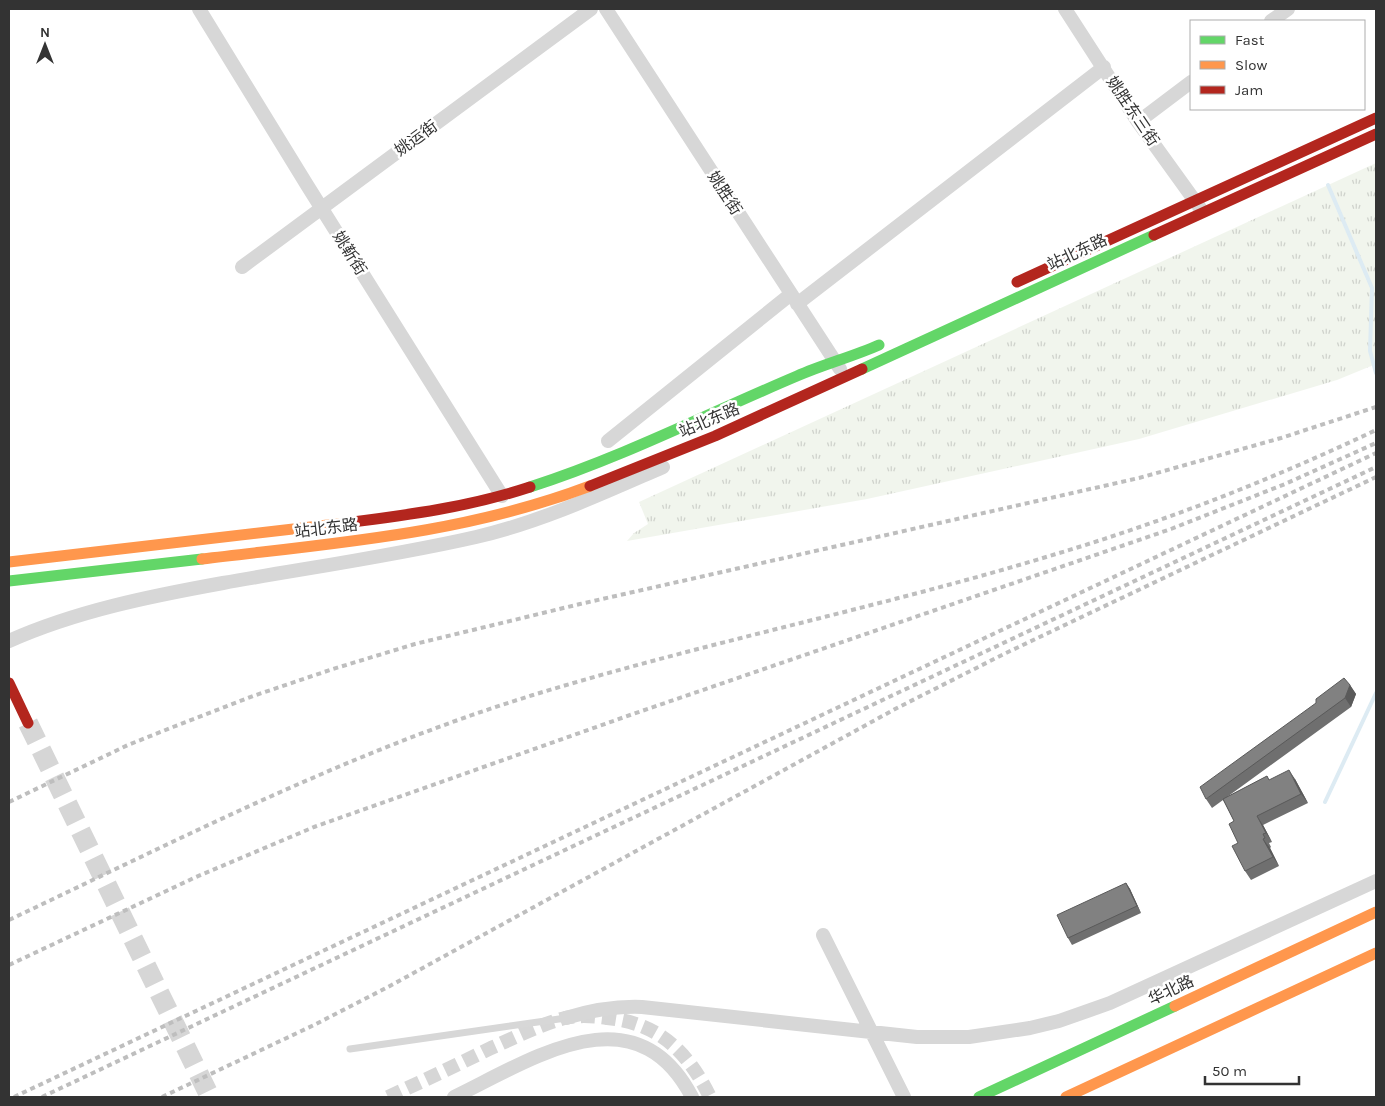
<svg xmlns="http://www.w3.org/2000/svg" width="1385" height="1106" font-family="Karla,'Noto Sans SC',sans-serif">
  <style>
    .park { fill: url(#park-tufts) }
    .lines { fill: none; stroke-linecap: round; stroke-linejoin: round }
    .stream { stroke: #ddebf3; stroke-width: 4 }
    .street-tunnel { stroke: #d6d6d6; stroke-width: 14; stroke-dasharray: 14 7; stroke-linecap: butt }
    .secondary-tunnel { stroke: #d6d6d6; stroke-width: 20; stroke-dasharray: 20 10; stroke-linecap: butt }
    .lane { stroke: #d7d7d7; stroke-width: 7 }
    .street { stroke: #d7d7d7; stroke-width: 14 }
    .fast { stroke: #63d668; stroke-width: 11 }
    .slow { stroke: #ff974d; stroke-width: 11 }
    .jam { stroke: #b3261e; stroke-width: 11 }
    .rail { stroke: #bebebe; stroke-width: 4; stroke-dasharray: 5 4; stroke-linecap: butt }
    .wall { fill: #6f6f6f }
    .shaded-wall { fill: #5a5a5a }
    .building { fill: #818181; stroke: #5a5a5a }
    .labels { text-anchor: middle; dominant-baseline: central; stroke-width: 5; stroke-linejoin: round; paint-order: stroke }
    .street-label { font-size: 16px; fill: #333; stroke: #fff }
  </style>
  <defs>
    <pattern id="park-tufts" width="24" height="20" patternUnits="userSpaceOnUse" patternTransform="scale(1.25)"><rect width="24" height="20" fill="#f1f5ed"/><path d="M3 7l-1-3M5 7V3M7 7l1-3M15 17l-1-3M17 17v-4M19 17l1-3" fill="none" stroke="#cfd2cc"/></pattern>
  </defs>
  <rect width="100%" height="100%" fill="#fff"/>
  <path class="park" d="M 1376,163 L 1376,364 L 1337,380 L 1139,439 L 867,499 L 627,541 L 634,533 L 648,524 L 639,502 Z"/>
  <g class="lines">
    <path class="stream" d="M 1328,185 L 1372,288 L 1370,351 L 1376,373
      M 1325,802 L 1376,693"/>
    <path class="street-tunnel" d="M 388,1097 C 423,1081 457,1065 491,1048 C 514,1038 541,1024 565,1018 C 578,1015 594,1016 607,1018 C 659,1023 688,1052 710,1097"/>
    <path class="secondary-tunnel" d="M 28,723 L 210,1097"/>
    <path class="lane" d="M 350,1049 L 566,1018"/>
    <path class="street" d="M 199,9 L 307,185 L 502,496
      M 606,9 L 840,369
      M 1065,9 L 1138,122 L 1200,208
      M 1271,21 L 1288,9
      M 1138,122 L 1191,82
      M 242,267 L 591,9
      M 797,304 L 1104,67
      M 608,441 L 791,294
      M 9,641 C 76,611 151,596 223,583 C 307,568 393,556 476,537 C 541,522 601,494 663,467
      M 823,935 L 904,1097
      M 566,1018 C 592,1010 615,1006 642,1007 L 917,1037 L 969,1037 L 1030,1028 L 1059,1021 L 1110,1003 L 1376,881
      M 454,1097 C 531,1060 635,988 692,1097"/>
    <path class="fast" d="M 862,369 L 1154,235
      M 530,487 C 623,457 707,414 797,376 C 824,364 852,357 879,345
      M 9,581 L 202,559
      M 979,1097 L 1175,1006"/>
    <path class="slow" d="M 202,559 C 334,543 464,534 590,486
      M 9,562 L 345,523
      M 1175,1006 L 1376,912
      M 1066,1097 L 1376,953"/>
    <path class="jam" d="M 1154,235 L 1376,134
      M 1017,282 L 1376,118
      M 590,486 L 715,436 L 862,369
      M 345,523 C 408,515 469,507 530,487
      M 9,683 L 28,723"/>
    <path class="rail" d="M 9,802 L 128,745 L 173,727 L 253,696 L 333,669 L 415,644 L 580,604 L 1139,478 L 1281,438 L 1376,407
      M 9,920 C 180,839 351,751 533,695 C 706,642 883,607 1056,554 C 1166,521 1273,479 1376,430
      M 9,965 L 196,877 L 314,827 L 633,714 L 1171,529 L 1285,484 L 1376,443
      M 14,1097 L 1376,453
      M 42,1097 L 1376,467
      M 162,1097 L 314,1025 L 388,987 L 897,708 L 1006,653 L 1376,477"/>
  </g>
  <path class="wall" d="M 1350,685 L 1356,694 L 1351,707 L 1227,797 L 1267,776 L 1269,780 L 1295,779 L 1308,803 L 1263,825 L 1272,842 L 1269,843 L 1271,847 L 1270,848 L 1279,866 L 1251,880 L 1245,871 L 1234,821 L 1223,800 L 1212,808 L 1206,799 Z
    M 1126,883 L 1130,889 L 1141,913 L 1072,945 L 1068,938 Z"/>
  <path class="shaded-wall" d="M 1350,685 L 1356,694 L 1351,707 L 1345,698 Z
    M 1289,770 L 1295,779 L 1308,803 L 1301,794 Z
    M 1257,816 L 1263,825 L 1272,842 L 1266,833 Z
    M 1263,839 L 1270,848 L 1279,866 L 1273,857 Z
    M 1126,883 L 1130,889 L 1141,913 L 1137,906 Z"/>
  <path class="building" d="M 1344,678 L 1350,685 L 1345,698 L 1206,799 L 1200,787 L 1316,703 L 1316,699 Z
    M 1289,770 L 1301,794 L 1257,816 L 1266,833 L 1263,834 L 1265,838 L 1263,839 L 1273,857 L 1245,871 L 1232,846 L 1238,843 L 1229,824 L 1234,821 L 1223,799 L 1267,776 L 1269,780 Z
    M 1126,883 L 1137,906 L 1068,938 L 1057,915 Z"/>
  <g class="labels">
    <g class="street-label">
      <text transform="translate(1133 111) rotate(56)">姚胜东三街</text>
      <text transform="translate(416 138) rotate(-36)">姚运街</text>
      <text transform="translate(725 193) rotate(57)">姚胜街</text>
      <text transform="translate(1077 252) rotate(-25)">站北东路</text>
      <text transform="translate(350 253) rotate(58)">姚靳街</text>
      <text transform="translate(709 420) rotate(-23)">站北东路</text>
      <text transform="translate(326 528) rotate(-7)">站北东路</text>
      <text transform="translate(1171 990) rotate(-25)">华北路</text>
    </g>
  </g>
  <rect width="1385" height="1106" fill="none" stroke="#333333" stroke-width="20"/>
  <rect x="1190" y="20" width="175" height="90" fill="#ffffff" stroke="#adadad"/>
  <rect x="1200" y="36" width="25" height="8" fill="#63d668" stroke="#adadad"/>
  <text x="1235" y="45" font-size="15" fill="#333333">Fast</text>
  <rect x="1200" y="61" width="25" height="8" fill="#ff974d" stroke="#adadad"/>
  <text x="1235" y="70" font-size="15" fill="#333333">Slow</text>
  <rect x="1200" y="86" width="25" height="8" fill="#b3261e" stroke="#adadad"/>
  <text x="1235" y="95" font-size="15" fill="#333333">Jam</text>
  <g transform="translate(45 45)" stroke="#ffffff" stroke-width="4" paint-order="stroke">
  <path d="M0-4L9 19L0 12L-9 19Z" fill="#333333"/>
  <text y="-8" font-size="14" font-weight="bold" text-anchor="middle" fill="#333333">N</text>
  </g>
  <path d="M1205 1076v8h94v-8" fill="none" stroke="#333333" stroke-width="2.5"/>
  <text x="1212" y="1076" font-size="15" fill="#333333" stroke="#ffffff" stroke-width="4" paint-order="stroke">50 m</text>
</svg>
